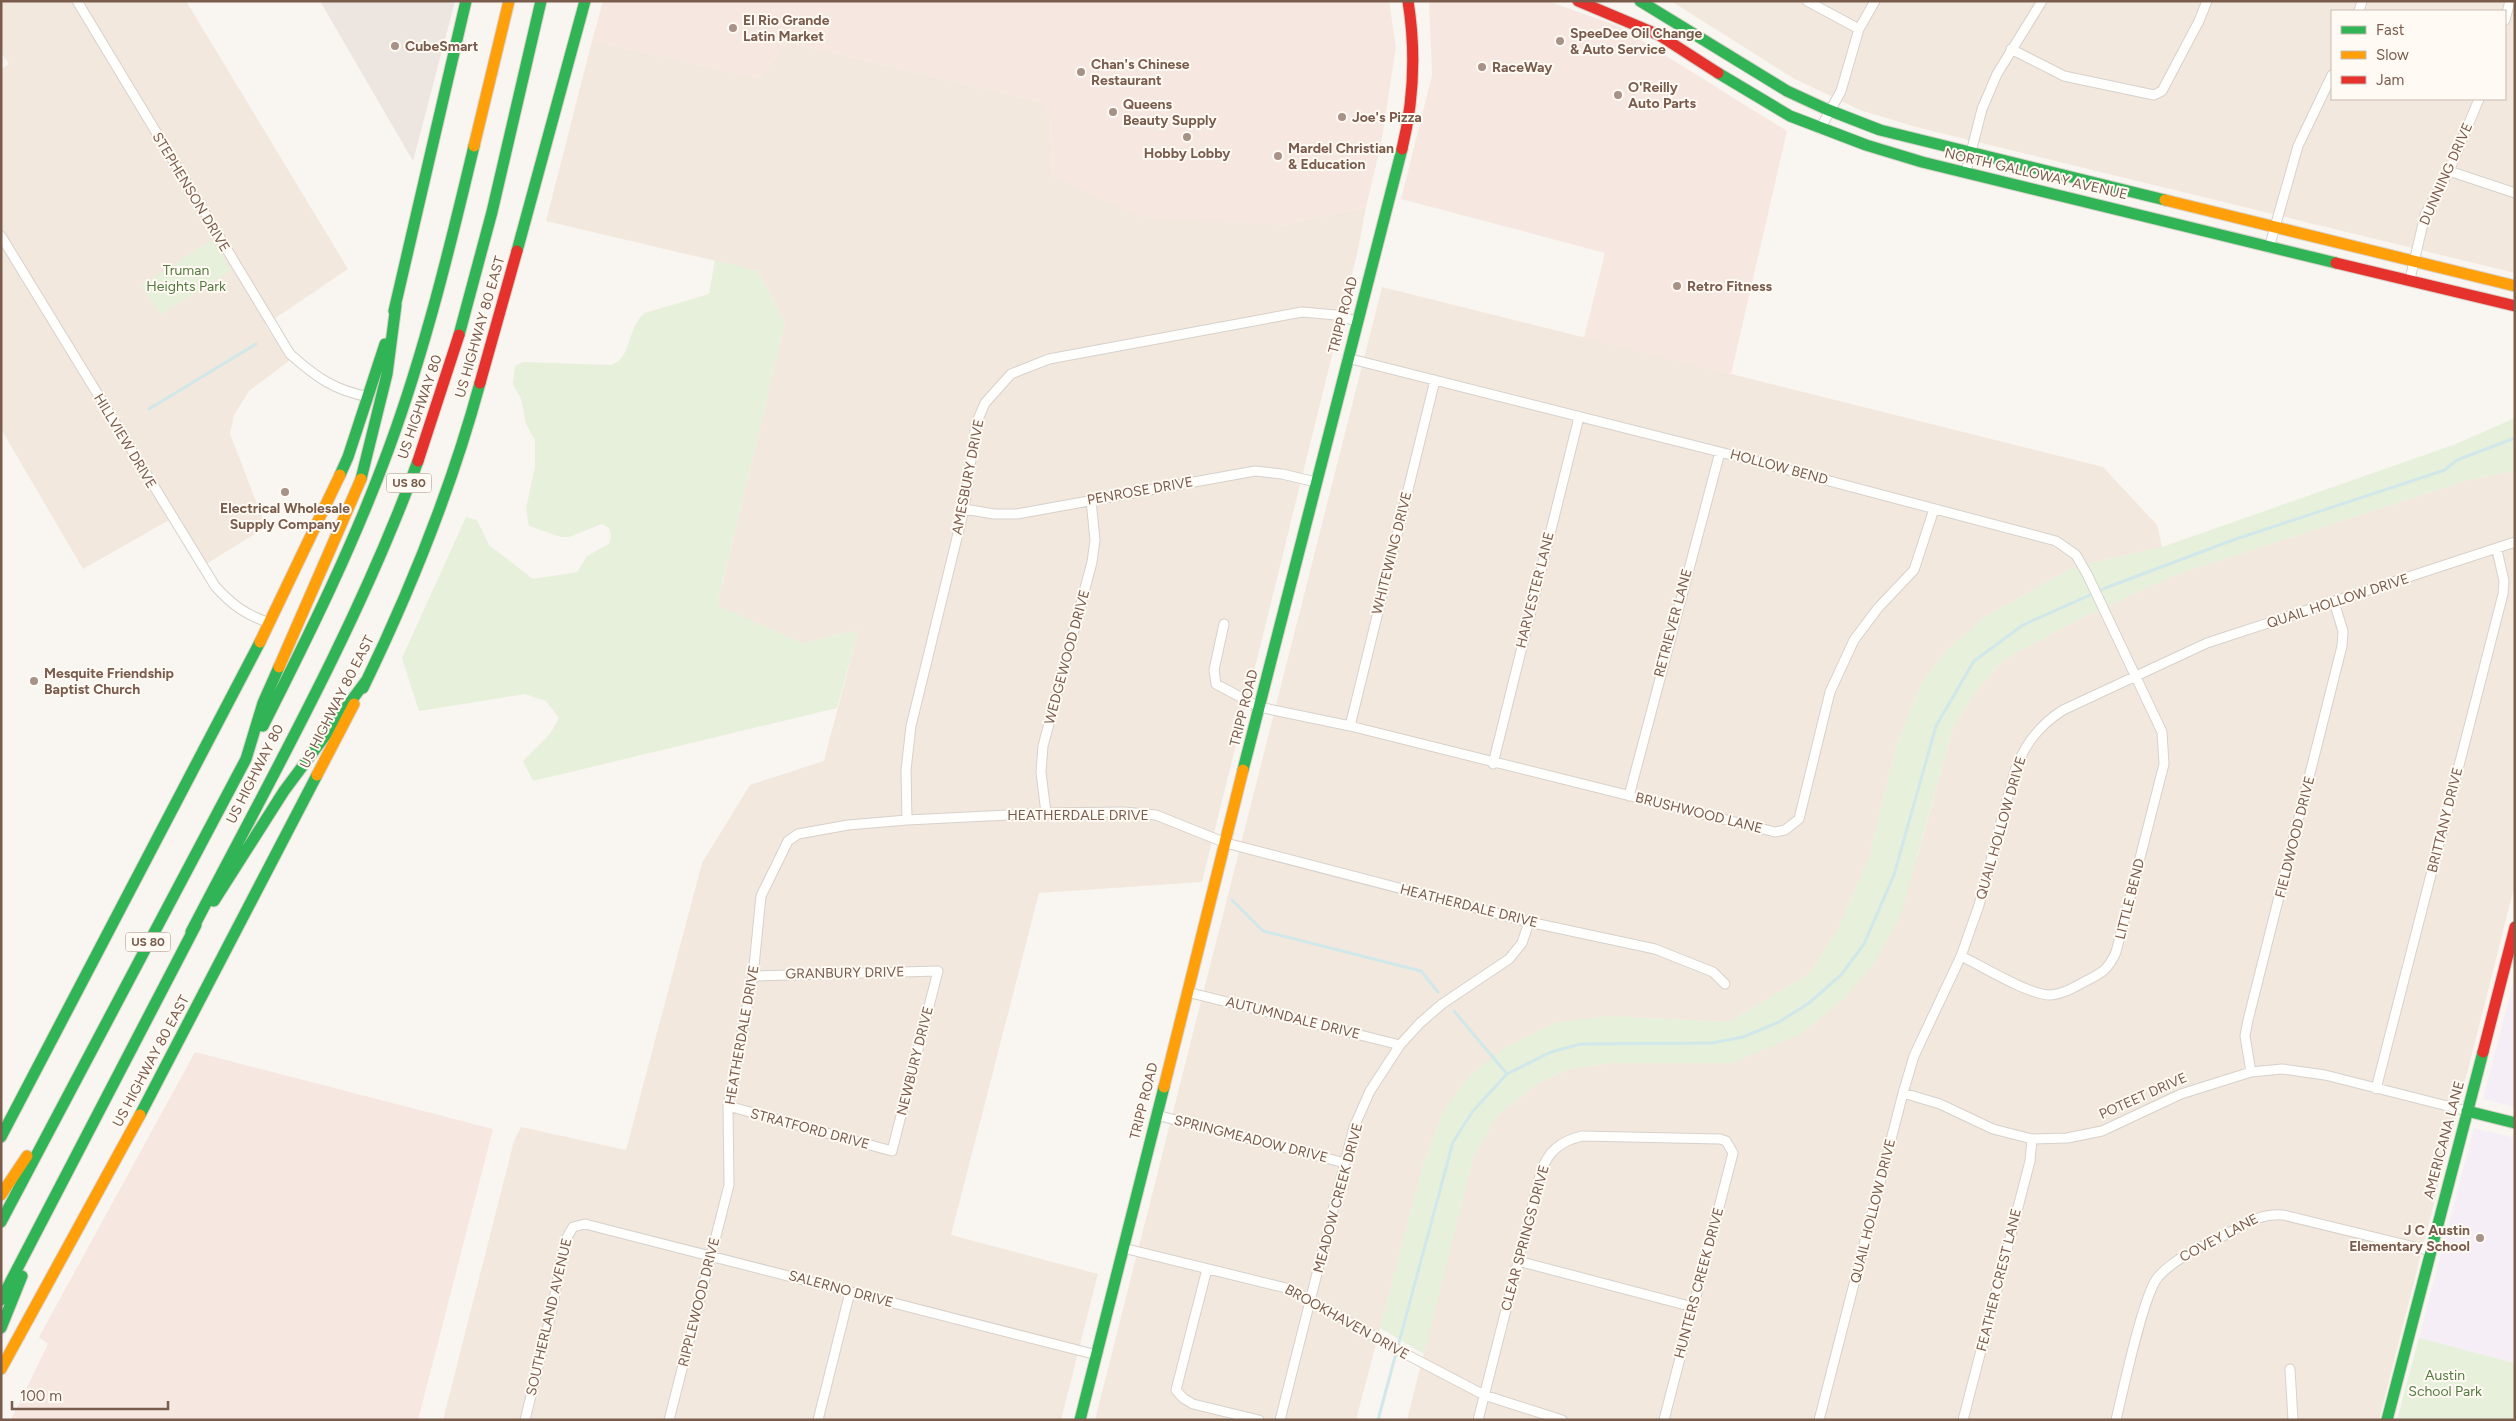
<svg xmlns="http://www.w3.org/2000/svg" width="2516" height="1421" font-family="Figtree,sans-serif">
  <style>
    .residential { fill: #f2e8de; fill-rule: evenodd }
    .commercial { fill: #f6e8e1 }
    .industrial { fill: #ede5e0 }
    .education { fill: #f6eef6 }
    .green { fill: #e7f0db }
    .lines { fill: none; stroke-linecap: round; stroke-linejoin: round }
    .stream { stroke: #d0e8ea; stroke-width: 3 }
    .street-casing { stroke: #d7d1cb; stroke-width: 11 }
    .fast-casing { stroke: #d9d2cb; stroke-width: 13 }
    .slow-casing { stroke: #d9d2cb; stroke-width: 13 }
    .jam-casing { stroke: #d9d2cb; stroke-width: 13 }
    .street { stroke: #fefefd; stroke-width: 9 }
    .fast { stroke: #30b455; stroke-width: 11 }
    .slow { stroke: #ff9f0a; stroke-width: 11 }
    .jam { stroke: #e5322d; stroke-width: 11 }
    .poi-dot { fill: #a69286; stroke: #fffaf3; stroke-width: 2 }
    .labels { text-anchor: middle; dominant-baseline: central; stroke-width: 4; stroke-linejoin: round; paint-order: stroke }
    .shield { fill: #fffaf3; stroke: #a28b7f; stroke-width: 1 }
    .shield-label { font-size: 12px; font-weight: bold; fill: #7a5c4d }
    .poi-label { font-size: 14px; font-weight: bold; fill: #7a5c4d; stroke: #fffaf3; text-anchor: start }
    .street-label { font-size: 14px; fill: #7a5c4d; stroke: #fffaf3 }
    .park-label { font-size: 14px; fill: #537a41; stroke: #fffaf3 }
  </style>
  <rect width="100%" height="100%" fill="#f9f5f0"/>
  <path class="residential" d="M 1,1 L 186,1 L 348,269 L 265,325 L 289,361 L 249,391 L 234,415 L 230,434 L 266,527 L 206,564 L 178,515 L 83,569 L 1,429 L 1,69 L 9,64 L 1,52 Z
    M 1671,1 L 2515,1 L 2515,273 L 1916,127 L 1860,110 L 1793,78 ZM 2332,11 L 2505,11 L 2505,99 L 2332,99 Z
    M 592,41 L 758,78 L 788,42 L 1040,102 L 1050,117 L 1052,177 L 1282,225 L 1366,207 L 1358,250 L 1202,882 L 1039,893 L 951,1235 L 1098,1274 L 1061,1420 L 443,1420 L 514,1141 L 521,1127 L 626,1150 L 702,863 L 750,785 L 824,761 L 858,631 L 833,635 L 804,644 L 717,606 L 785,323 L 758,271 L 546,221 Z
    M 1382,287 L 2103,467 L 2157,525 L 2162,547 L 2074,567 L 1983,618 L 1944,653 L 1921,684 L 1897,744 L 1869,858 L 1837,931 L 1809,974 L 1729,1022 L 1609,1016 L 1444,1109 L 1423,1165 L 1356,1420 L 1095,1420 Z
    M 2515,471 L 2515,884 L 2379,1420 L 1407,1420 L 1473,1158 L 1497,1116 L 1537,1084 L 1569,1069 L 1612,1063 L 1732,1063 L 1917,858 L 1953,728 L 1976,691 L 1999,665 L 2015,653 L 2086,616 L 2175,575 L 2468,480 Z"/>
  <path class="commercial" d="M 603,1 L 1389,1 L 1396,47 L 1381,144 L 1366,207 L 1282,225 L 1144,218 L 1052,177 L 1050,117 L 1040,102 L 788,42 L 758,78 L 592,41 Z
    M 1429,1 L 1551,2 L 1620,27 L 1787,131 L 1731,374 L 1584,338 L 1605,253 L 1401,199 L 1432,75 Z
    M 195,1052 L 493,1129 L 418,1420 L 11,1420 L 48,1344 L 39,1337 Z"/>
  <path class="industrial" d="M 320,1 L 455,1 L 413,161 Z"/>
  <path class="education" d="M 2515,976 L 2515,1107 L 2483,1099 Z
    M 2474,1128 L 2515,1138 L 2515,1363 L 2419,1338 Z"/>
  <path class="green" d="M 212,240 L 231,271 L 160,315 L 141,285 Z
    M 715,260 L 758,271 L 785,323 L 717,605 L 804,644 L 833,635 L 858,631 L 837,708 L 533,781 L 523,761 L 550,734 L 559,718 L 546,701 L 525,694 L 419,711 L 402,658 L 466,517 L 477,520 L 489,545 L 533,579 L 577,572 L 587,556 L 609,544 L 611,536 L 609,528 L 602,524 L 569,537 L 561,537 L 529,526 L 526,509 L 535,466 L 535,440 L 526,424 L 521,399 L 513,384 L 515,366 L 523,362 L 611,365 C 633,358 626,327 645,313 L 709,294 Z
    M 2515,418 L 2515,471 L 2468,480 L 2175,575 L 2086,616 L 2015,653 L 1999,665 L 1976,691 L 1953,728 L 1900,917 L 1874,964 L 1845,998 L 1801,1034 L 1732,1063 L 1612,1063 L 1569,1069 L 1537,1084 L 1497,1116 L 1473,1158 L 1424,1354 L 1380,1328 L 1423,1165 L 1444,1109 L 1470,1075 L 1506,1047 L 1554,1023 L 1609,1016 L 1729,1022 L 1809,974 L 1837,931 L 1869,858 L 1897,744 L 1921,684 L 1944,653 L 1983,618 L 2074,567 L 2162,547 L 2456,444 Z
    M 2419,1338 L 2515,1363 L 2515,1420 L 2397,1420 Z"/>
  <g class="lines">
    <path class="stream" d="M 149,409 L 256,344
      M 1232,900 L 1263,931 L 1421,971 L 1438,992
      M 1454,1011 L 1507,1074
      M 1378,1420 L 1453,1142 L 1473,1111 L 1507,1074 L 1551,1052 L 1581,1044 L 1712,1043 L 1743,1037 L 1779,1022 L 1809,1003 L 1841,975 L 1864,944 L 1894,875 L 1936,726 L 1974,661 L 2023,625 L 2108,587 L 2233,540 L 2445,470 L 2457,460 L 2515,438"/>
    <defs>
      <path id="street" d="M 77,1 L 290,354 C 317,378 334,390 369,397
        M 1807,1 L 1859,29
        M 2359,11 L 2362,1
        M 2505,20 L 2510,1
        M 2011,49 L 2064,76 L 2154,95 L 2162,91 L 2199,21 L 2207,1
        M 1820,129 L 1841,91 L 1859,29 L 1875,1
        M 2449,171 L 2515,193
        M 1966,172 L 1982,109 L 1997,74 L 2042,1
        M 1,236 L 215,586 C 232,605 246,615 270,623
        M 2269,248 L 2298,146 L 2332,75
        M 2410,279 L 2425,215 L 2449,171 L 2479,99
        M 1347,358 L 1720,452 L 2056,541 L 2076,555 L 2087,574 L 2162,732 L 2164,764 L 2116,952 C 2108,970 2102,973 2084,982 C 2073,988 2061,995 2049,995 C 2027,994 1982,966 1961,956
        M 964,509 L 994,514 L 1017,514 L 1255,471 L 1282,474 L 1316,482
        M 1224,624 L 1214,670 L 1216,684 L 1259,707 L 1350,726 L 1775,832 L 1785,830 L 1799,819 L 1830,692 L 1854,640 L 1878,608 L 1914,570 L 1934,509
        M 1350,726 L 1435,380
        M 1493,764 L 1579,417
        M 1629,796 L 1720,452
        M 1046,813 L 1041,772 L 1043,746 L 1092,562 L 1095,540 L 1091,500
        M 907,820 L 906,770 L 911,726 L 964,509 L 976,424 L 985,403 L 1011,374 L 1049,359 L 1302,312 L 1336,315 L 1356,321
        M 1187,992 L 1400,1045
        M 2251,1072 L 2245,1036 L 2248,1020 L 2342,646 L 2343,631 L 2334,602
        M 2376,1089 L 2503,594 L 2504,581 L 2497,550
        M 1903,1093 L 1940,1104 L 1993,1129 L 2032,1139 L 2067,1138 L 2102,1131 L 2181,1094 L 2251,1072 L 2282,1069 L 2325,1075 L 2467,1111
        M 728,1106 L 892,1151 L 938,971 L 753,976
        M 1156,1115 L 1345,1163
        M 1123,1248 L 1290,1289 L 1400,1351 L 1484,1395 L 1562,1420
        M 1518,1261 L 1693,1307
        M 1207,1269 L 1176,1390 L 1183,1398 L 1193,1404 L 1259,1420
        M 2290,1369 L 2293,1420
        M 525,1420 L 552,1310 L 565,1241 L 573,1227 L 585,1224 L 1097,1355
        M 669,1420 L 729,1185 L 728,1106 L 753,976 L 761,896 L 788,841 L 798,834 L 848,825 L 907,820 L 1046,813 L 1124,812 L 1156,815 L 1226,843 L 1529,922 L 1655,949 L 1713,972 L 1725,984
        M 818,1420 L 850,1292
        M 1280,1420 L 1354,1127 L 1370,1091 L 1400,1045 L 1420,1023 L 1442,1004 L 1509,959 L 1522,943 L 1529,922
        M 1478,1420 L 1541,1172 C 1548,1151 1561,1141 1582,1136 L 1720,1139 L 1726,1141 L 1733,1153 L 1664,1420
        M 1819,1420 L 1903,1093 L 1914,1056 L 1961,956 L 1979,905 L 2014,774 C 2023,746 2038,726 2063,710 L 2207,643 L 2515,542
        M 1963,1420 L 2030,1161 L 2032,1139
        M 2116,1420 C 2123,1391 2143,1295 2158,1277 C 2175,1258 2201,1247 2223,1236 C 2245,1225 2258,1213 2283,1215 L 2431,1251"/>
      <path id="fast" d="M 1640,1 L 1787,91 L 1826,109 L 1880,130 L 2165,200
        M 1718,73 L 1790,116 L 1866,145 L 1922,162 L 2336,263
        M 517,251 L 585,1
        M 394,311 L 466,1
        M 459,335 L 492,212 L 541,1
        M 340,475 L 348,457 L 385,344
        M 361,479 L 387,374 L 396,305
        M 363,688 C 411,589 451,490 480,383
        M 263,726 C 309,635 354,544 389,448 C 425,350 450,247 474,146
        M 1243,770 L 1402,149
        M 214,901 L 284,791 L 366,681
        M 191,932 C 271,778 358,625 418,461
        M 2467,1111 L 2515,1123
        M 140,1115 L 317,775
        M 1,1137 L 260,642
        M 1,1222 L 246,759 L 263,703 L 279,667
        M 1,1300 L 196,925
        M 1,1328 L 22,1276
        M 1080,1420 L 1164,1087
        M 2387,1420 L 2483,1052"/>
      <path id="slow" d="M 474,146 L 509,1
        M 2165,200 L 2515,286
        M 260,642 L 340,475
        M 279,667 L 361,479
        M 317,775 L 354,704
        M 1164,1087 L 1243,770
        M 1,1195 L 27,1156
        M 1,1369 L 140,1115"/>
      <path id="jam" d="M 1578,1 L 1659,35 L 1718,73
        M 1402,149 C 1414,100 1416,51 1408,1
        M 2336,263 L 2515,306
        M 480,383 L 517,251
        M 418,461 L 459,335
        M 2483,1052 L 2515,927"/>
    </defs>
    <use href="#street" class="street-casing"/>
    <use href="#fast" class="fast-casing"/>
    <use href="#slow" class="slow-casing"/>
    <use href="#jam" class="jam-casing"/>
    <use href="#street" class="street"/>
    <use href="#fast" class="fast"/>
    <use href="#slow" class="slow"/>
    <use href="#jam" class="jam"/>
  </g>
  <g class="poi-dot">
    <circle cx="733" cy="28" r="5"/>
    <circle cx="1560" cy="41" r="5"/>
    <circle cx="395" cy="46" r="5"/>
    <circle cx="1482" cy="67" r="5"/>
    <circle cx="1081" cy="72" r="5"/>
    <circle cx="1618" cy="95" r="5"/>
    <circle cx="1113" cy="112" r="5"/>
    <circle cx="1342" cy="117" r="5"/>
    <circle cx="1187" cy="137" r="5"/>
    <circle cx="1278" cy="156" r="5"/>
    <circle cx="1677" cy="286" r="5"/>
    <circle cx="285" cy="492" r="5"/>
    <circle cx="34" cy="681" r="5"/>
    <circle cx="2480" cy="1238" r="5"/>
  </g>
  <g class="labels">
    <g class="shield">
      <rect x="386.5" y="473.5" width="45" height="19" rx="4"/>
      <rect x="125.5" y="932.5" width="45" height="19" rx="4"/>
    </g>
    <g class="shield-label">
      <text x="409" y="483">US 80</text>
      <text x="148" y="942">US 80</text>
    </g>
    <g class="poi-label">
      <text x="743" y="20">El Rio Grande<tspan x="743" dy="16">Latin Market</tspan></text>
      <text x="1570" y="33">SpeeDee Oil Change<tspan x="1570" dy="16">&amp; Auto Service</tspan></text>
      <text x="405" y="46">CubeSmart</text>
      <text x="1091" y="64">Chan's Chinese<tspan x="1091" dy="16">Restaurant</tspan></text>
      <text x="1492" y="67">RaceWay</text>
      <text x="1628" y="87">O'Reilly<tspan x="1628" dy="16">Auto Parts</tspan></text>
      <text x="1123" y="104">Queens<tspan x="1123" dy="16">Beauty Supply</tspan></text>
      <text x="1352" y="117">Joe's Pizza</text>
      <text x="1288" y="148">Mardel Christian<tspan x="1288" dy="16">&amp; Education</tspan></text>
      <text x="1187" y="153" text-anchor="middle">Hobby Lobby</text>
      <text x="1687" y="286">Retro Fitness</text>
      <text x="285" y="508" text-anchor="middle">Electrical Wholesale<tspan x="285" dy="16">Supply Company</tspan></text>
      <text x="44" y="673">Mesquite Friendship<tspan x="44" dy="16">Baptist Church</tspan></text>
      <text x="2470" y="1230" text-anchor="end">J C Austin<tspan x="2470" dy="16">Elementary School</tspan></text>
    </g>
    <g class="street-label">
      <text transform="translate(2036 174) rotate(13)">NORTH GALLOWAY AVENUE</text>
      <text transform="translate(2446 174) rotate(-66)">DUNNING DRIVE</text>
      <text transform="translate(191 192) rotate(59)">STEPHENSON DRIVE</text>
      <text transform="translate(1343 315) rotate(-75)">TRIPP ROAD</text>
      <text transform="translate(480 327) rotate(-74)">US HIGHWAY 80 EAST</text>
      <text transform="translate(420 407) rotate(-71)">US HIGHWAY 80</text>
      <text transform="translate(125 441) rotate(59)">HILLVIEW DRIVE</text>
      <text transform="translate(1779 467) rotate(15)">HOLLOW BEND</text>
      <text transform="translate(968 477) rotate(-79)">AMESBURY DRIVE</text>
      <text transform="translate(1140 491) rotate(-10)">PENROSE DRIVE</text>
      <text transform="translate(1392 553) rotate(-76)">WHITEWING DRIVE</text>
      <text transform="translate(1535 590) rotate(-76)">HARVESTER LANE</text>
      <text transform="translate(2338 601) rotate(-18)">QUAIL HOLLOW DRIVE</text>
      <text transform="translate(1673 623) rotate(-75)">RETRIEVER LANE</text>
      <text transform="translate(1067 657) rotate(-75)">WEDGEWOOD DRIVE</text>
      <text transform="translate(337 702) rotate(-63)">US HIGHWAY 80 EAST</text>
      <text transform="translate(1244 708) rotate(-76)">TRIPP ROAD</text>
      <text transform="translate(255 774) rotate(-63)">US HIGHWAY 80</text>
      <text transform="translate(1699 813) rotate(14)">BRUSHWOOD LANE</text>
      <text x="1078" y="815">HEATHERDALE DRIVE</text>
      <text transform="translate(2445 820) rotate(-76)">BRITTANY DRIVE</text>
      <text transform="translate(2001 828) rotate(-74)">QUAIL HOLLOW DRIVE</text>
      <text transform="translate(2295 837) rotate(-76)">FIELDWOOD DRIVE</text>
      <text transform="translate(2130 899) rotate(-76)">LITTLE BEND</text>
      <text transform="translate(1469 906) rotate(14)">HEATHERDALE DRIVE</text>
      <text transform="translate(845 973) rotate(-1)">GRANBURY DRIVE</text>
      <text transform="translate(1293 1018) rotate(14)">AUTUMNDALE DRIVE</text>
      <text transform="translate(742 1035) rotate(-80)">HEATHERDALE DRIVE</text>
      <text transform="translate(151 1061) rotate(-62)">US HIGHWAY 80 EAST</text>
      <text transform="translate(915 1061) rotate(-76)">NEWBURY DRIVE</text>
      <text transform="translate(2143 1096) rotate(-24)">POTEET DRIVE</text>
      <text transform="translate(1144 1101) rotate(-76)">TRIPP ROAD</text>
      <text transform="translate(810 1129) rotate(15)">STRATFORD DRIVE</text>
      <text transform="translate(1251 1139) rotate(14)">SPRINGMEADOW DRIVE</text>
      <text transform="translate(2444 1140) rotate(-75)">AMERICANA LANE</text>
      <text transform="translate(1338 1198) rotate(-75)">MEADOW CREEK DRIVE</text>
      <text transform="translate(1873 1211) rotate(-76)">QUAIL HOLLOW DRIVE</text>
      <text transform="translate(1525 1238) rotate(-75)">CLEAR SPRINGS DRIVE</text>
      <text transform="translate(2219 1238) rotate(-28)">COVEY LANE</text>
      <text transform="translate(1999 1280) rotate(-76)">FEATHER CREST LANE</text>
      <text transform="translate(1699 1283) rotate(-75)">HUNTERS CREEK DRIVE</text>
      <text transform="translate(841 1289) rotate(15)">SALERNO DRIVE</text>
      <text transform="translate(699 1302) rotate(-76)">RIPPLEWOOD DRIVE</text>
      <text transform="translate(549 1317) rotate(-77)">SOUTHERLAND AVENUE</text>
      <text transform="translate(1347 1322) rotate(29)">BROOKHAVEN DRIVE</text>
    </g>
    <g class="park-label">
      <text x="186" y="270">Truman<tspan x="186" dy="16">Heights Park</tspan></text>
      <text x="2445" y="1375">Austin<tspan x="2445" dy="16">School Park</tspan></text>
    </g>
  </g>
  <rect width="2516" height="1421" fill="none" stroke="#7a5c4d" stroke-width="5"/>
  <rect x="2331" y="10" width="175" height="90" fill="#fffaf3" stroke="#cabbb1"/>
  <rect x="2341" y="26" width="25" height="8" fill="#30b455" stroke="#cabbb1"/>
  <text x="2376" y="35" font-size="15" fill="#7a5c4d">Fast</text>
  <rect x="2341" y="51" width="25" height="8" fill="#ff9f0a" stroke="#cabbb1"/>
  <text x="2376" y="60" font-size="15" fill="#7a5c4d">Slow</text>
  <rect x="2341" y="76" width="25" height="8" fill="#e5322d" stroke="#cabbb1"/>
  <text x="2376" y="85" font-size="15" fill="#7a5c4d">Jam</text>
  <path d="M12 1401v8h156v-8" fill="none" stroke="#7a5c4d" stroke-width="2.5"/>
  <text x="20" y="1401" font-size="15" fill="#7a5c4d" stroke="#fffaf3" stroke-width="4" paint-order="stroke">100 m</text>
</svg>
